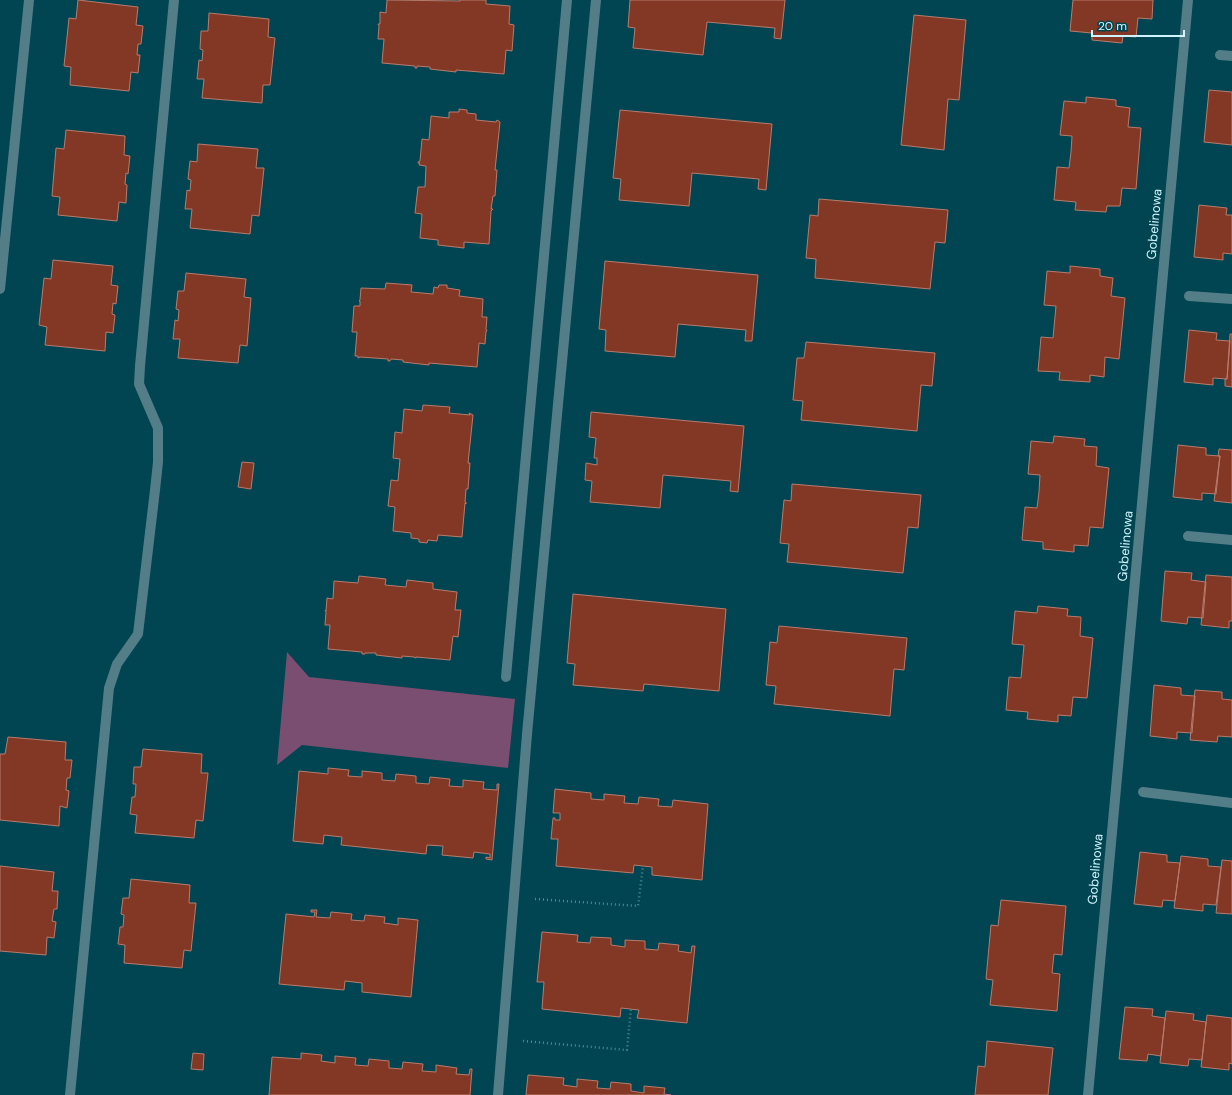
<svg xmlns="http://www.w3.org/2000/svg" width="1232" height="1095" font-family="'DM Sans',sans-serif">
  <style>
    .green { fill: #7a4e71 }
    .building { fill: #833826; stroke: #b87b6c }
    .lines { fill: none; stroke-linecap: round; stroke-linejoin: round }
    .path { stroke: #528a95; stroke-width: 2.5; stroke-dasharray: 1 3; stroke-linecap: butt }
    .service { stroke: #537d87; stroke-width: 10 }
    .minor { stroke: #537d87; stroke-width: 10 }
    .labels { text-anchor: middle; dominant-baseline: central; stroke-width: 3; stroke-linejoin: round; paint-order: stroke }
    .street-label { font-size: 13px; fill: #d0f4fd; stroke: #004551 }
  </style>
  <rect width="100%" height="100%" fill="#004551"/>
  <path class="green" d="M 287,652 L 309,677 L 515,699 L 508,768 L 302,745 L 277,765 Z"/>
  <path class="building" d="M 78,0 L 138,7 L 136,25 L 143,26 L 141,44 L 138,44 L 137,55 L 140,55 L 138,73 L 131,72 L 129,91 L 70,85 L 71,67 L 64,66 L 69,18 L 76,19 Z
    M 387,0 L 460,1 L 460,0 L 486,0 L 486,4 L 510,6 L 509,24 L 514,25 L 512,51 L 506,50 L 504,74 L 456,70 L 456,72 L 430,69 L 430,67 L 417,66 L 417,68 L 415,68 L 415,66 L 382,63 L 384,39 L 378,39 L 379,26 L 378,24 L 380,24 L 380,12 L 386,13 Z
    M 630,0 L 785,0 L 781,39 L 774,38 L 775,28 L 707,22 L 703,55 L 633,48 L 635,28 L 628,27 Z
    M 1073,0 L 1153,0 L 1152,19 L 1138,18 L 1136,37 L 1123,36 L 1122,43 L 1092,40 L 1092,33 L 1070,31 Z
    M 209,13 L 269,19 L 268,37 L 275,38 L 270,85 L 263,85 L 262,103 L 202,98 L 204,79 L 197,79 L 199,60 L 202,61 L 203,50 L 200,49 L 201,31 L 208,31 Z
    M 914,15 L 966,20 L 959,100 L 948,99 L 944,150 L 901,145 Z
    M 1209,90 L 1232,92 L 1232,145 L 1204,142 Z
    M 1086,97 L 1116,100 L 1116,106 L 1130,108 L 1128,127 L 1141,128 L 1136,189 L 1122,188 L 1120,206 L 1107,206 L 1106,212 L 1075,210 L 1076,202 L 1054,200 L 1057,167 L 1069,168 L 1071,152 L 1072,136 L 1060,135 L 1064,101 L 1086,103 Z
    M 459,109 L 467,110 L 467,113 L 476,114 L 476,120 L 496,122 L 497,120 L 500,122 L 495,170 L 497,170 L 495,196 L 493,196 L 491,209 L 493,209 L 491,211 L 489,244 L 464,242 L 464,248 L 438,245 L 438,240 L 420,238 L 422,214 L 415,213 L 418,187 L 425,187 L 426,166 L 419,165 L 420,163 L 418,163 L 418,162 L 420,161 L 422,139 L 429,140 L 431,116 L 449,118 L 449,112 L 459,112 Z
    M 620,110 L 772,124 L 766,190 L 758,189 L 759,179 L 692,173 L 689,206 L 619,200 L 621,179 L 613,178 Z
    M 66,130 L 125,136 L 124,155 L 130,156 L 128,174 L 126,173 L 125,184 L 127,185 L 126,203 L 119,202 L 117,221 L 58,215 L 60,197 L 52,196 L 56,148 L 64,149 Z
    M 198,144 L 258,149 L 256,168 L 264,168 L 259,216 L 252,215 L 250,234 L 190,228 L 192,209 L 185,209 L 187,190 L 190,191 L 191,180 L 188,179 L 190,161 L 197,162 Z
    M 819,199 L 948,210 L 945,243 L 935,242 L 930,289 L 815,278 L 816,259 L 806,258 L 810,215 L 818,216 Z
    M 1199,205 L 1227,208 L 1226,215 L 1232,215 L 1232,254 L 1223,253 L 1223,260 L 1194,257 Z
    M 53,260 L 113,266 L 111,285 L 118,286 L 116,304 L 113,303 L 112,314 L 115,315 L 113,333 L 106,332 L 105,351 L 45,345 L 47,327 L 39,325 L 44,278 L 51,279 Z
    M 605,261 L 758,275 L 752,341 L 745,341 L 746,330 L 678,324 L 675,357 L 605,351 L 606,330 L 599,329 Z
    M 1070,266 L 1100,269 L 1100,276 L 1113,278 L 1111,296 L 1125,298 L 1119,359 L 1105,357 L 1104,377 L 1090,375 L 1090,382 L 1059,380 L 1060,372 L 1038,371 L 1041,337 L 1053,338 L 1056,306 L 1044,305 L 1047,271 L 1070,273 Z
    M 186,273 L 246,279 L 244,297 L 251,298 L 247,346 L 240,345 L 238,363 L 178,358 L 180,339 L 173,339 L 175,320 L 178,321 L 179,310 L 176,309 L 178,291 L 184,291 Z
    M 386,283 L 412,285 L 411,292 L 433,294 L 434,287 L 438,288 L 439,285 L 447,285 L 447,288 L 460,290 L 459,296 L 483,299 L 482,317 L 487,317 L 486,329 L 487,331 L 486,331 L 485,344 L 479,343 L 477,367 L 429,363 L 429,365 L 403,362 L 403,360 L 391,359 L 390,361 L 388,361 L 388,359 L 360,357 L 358,358 L 358,356 L 355,356 L 357,332 L 352,332 L 354,306 L 360,306 L 360,301 L 359,301 L 360,300 L 361,288 L 385,289 Z
    M 1189,330 L 1217,333 L 1216,340 L 1230,341 L 1227,379 L 1213,378 L 1213,385 L 1184,382 Z
    M 1230,334 L 1232,334 L 1232,387 L 1225,386 L 1225,379 L 1227,379 Z
    M 806,342 L 935,353 L 932,386 L 921,385 L 917,431 L 801,420 L 803,401 L 793,400 L 797,358 L 804,358 Z
    M 423,405 L 450,407 L 449,413 L 470,415 L 469,413 L 473,415 L 468,463 L 470,463 L 468,489 L 466,489 L 465,502 L 466,502 L 466,504 L 465,503 L 462,537 L 438,535 L 437,541 L 428,540 L 427,543 L 419,542 L 419,539 L 411,538 L 411,533 L 393,531 L 395,507 L 388,506 L 391,480 L 398,481 L 400,459 L 393,458 L 395,432 L 402,433 L 404,409 L 422,411 Z
    M 591,412 L 744,426 L 738,492 L 730,491 L 731,481 L 663,475 L 660,508 L 590,502 L 592,481 L 585,480 L 586,463 L 597,465 L 597,458 L 594,458 L 596,438 L 589,437 Z
    M 1054,436 L 1085,439 L 1084,446 L 1097,447 L 1096,466 L 1109,468 L 1103,528 L 1090,527 L 1088,546 L 1074,545 L 1074,552 L 1043,549 L 1043,542 L 1022,540 L 1025,507 L 1037,508 L 1039,492 L 1040,475 L 1028,474 L 1031,441 L 1053,443 Z
    M 1178,445 L 1206,448 L 1206,455 L 1220,456 L 1216,494 L 1202,493 L 1202,500 L 1173,497 Z
    M 1219,449 L 1232,450 L 1232,503 L 1214,501 L 1220,456 L 1218,456 Z
    M 242,462 L 254,463 L 251,489 L 238,487 Z
    M 792,484 L 921,495 L 918,528 L 908,527 L 903,573 L 787,562 L 789,544 L 780,543 L 784,500 L 791,501 Z
    M 1165,571 L 1192,573 L 1191,580 L 1206,582 L 1203,618 L 1188,617 L 1187,624 L 1161,621 Z
    M 1206,575 L 1232,577 L 1232,621 L 1229,621 L 1229,628 L 1201,625 Z
    M 359,576 L 386,579 L 385,585 L 406,587 L 407,580 L 433,583 L 433,589 L 457,592 L 455,610 L 461,610 L 458,637 L 453,636 L 450,660 L 416,657 L 416,658 L 414,657 L 402,656 L 402,658 L 376,655 L 376,653 L 365,653 L 365,654 L 362,654 L 362,652 L 328,649 L 330,625 L 325,625 L 326,612 L 325,610 L 326,611 L 327,598 L 333,599 L 334,581 L 358,583 Z
    M 573,594 L 726,609 L 719,691 L 644,684 L 643,691 L 573,685 L 575,664 L 567,663 Z
    M 1038,606 L 1068,609 L 1067,616 L 1081,617 L 1080,636 L 1093,638 L 1087,698 L 1073,697 L 1071,716 L 1058,715 L 1058,722 L 1027,719 L 1028,712 L 1006,710 L 1009,677 L 1021,678 L 1024,645 L 1012,644 L 1015,611 L 1037,613 Z
    M 779,626 L 907,638 L 904,670 L 894,669 L 890,716 L 774,704 L 776,686 L 766,685 L 770,642 L 777,643 Z
    M 1154,685 L 1181,688 L 1181,695 L 1195,696 L 1192,733 L 1177,732 L 1177,739 L 1150,736 Z
    M 1195,690 L 1222,692 L 1222,699 L 1232,700 L 1232,737 L 1218,736 L 1217,742 L 1190,740 Z
    M 8,737 L 66,742 L 65,760 L 72,760 L 70,778 L 67,778 L 66,790 L 69,791 L 67,808 L 60,806 L 59,826 L 0,820 L 0,754 L 5,754 Z
    M 143,749 L 202,754 L 201,773 L 208,773 L 203,821 L 196,820 L 194,838 L 135,833 L 137,815 L 130,814 L 132,797 L 135,797 L 136,784 L 133,784 L 134,767 L 141,767 Z
    M 328,768 L 349,770 L 348,776 L 362,777 L 362,771 L 382,773 L 382,780 L 395,781 L 396,774 L 416,776 L 416,783 L 429,784 L 430,777 L 450,779 L 449,786 L 463,787 L 463,780 L 484,782 L 483,789 L 497,790 L 497,784 L 499,784 L 492,860 L 486,859 L 486,857 L 490,858 L 490,854 L 474,852 L 473,858 L 442,855 L 443,846 L 427,845 L 426,854 L 341,845 L 342,837 L 324,835 L 323,844 L 293,841 L 299,771 L 328,774 Z
    M 555,789 L 591,793 L 591,799 L 604,800 L 604,794 L 625,796 L 624,803 L 638,804 L 639,797 L 659,799 L 658,806 L 672,807 L 673,800 L 708,804 L 702,880 L 652,875 L 652,867 L 634,865 L 633,873 L 556,866 L 558,839 L 551,839 L 553,818 L 555,818 L 555,820 L 560,820 L 560,813 L 553,813 Z
    M 1140,852 L 1167,855 L 1167,862 L 1180,863 L 1175,901 L 1163,900 L 1162,907 L 1134,904 Z
    M 1181,856 L 1208,859 L 1208,866 L 1221,867 L 1216,905 L 1203,904 L 1203,911 L 1174,908 Z
    M 1222,860 L 1232,861 L 1232,914 L 1216,913 Z
    M 0,866 L 54,872 L 52,891 L 58,891 L 57,909 L 54,909 L 52,921 L 56,922 L 54,938 L 47,937 L 46,955 L 0,951 Z
    M 131,879 L 190,885 L 189,903 L 196,903 L 191,951 L 184,950 L 182,968 L 124,963 L 125,945 L 118,944 L 120,927 L 123,927 L 124,915 L 121,914 L 123,898 L 129,898 Z
    M 1001,900 L 1066,906 L 1062,955 L 1054,954 L 1052,973 L 1060,974 L 1057,1011 L 990,1005 L 993,980 L 986,979 L 991,925 L 998,926 Z
    M 311,910 L 317,910 L 316,917 L 330,918 L 331,912 L 352,914 L 351,920 L 364,921 L 365,915 L 385,917 L 384,923 L 398,925 L 398,918 L 418,920 L 411,997 L 362,992 L 362,983 L 345,981 L 344,990 L 279,984 L 286,914 L 314,917 L 315,912 L 311,912 Z
    M 542,932 L 578,935 L 577,942 L 590,943 L 591,937 L 611,938 L 611,945 L 625,947 L 625,940 L 645,941 L 645,949 L 658,950 L 659,943 L 679,945 L 678,951 L 691,953 L 692,946 L 695,946 L 687,1023 L 637,1018 L 639,1010 L 621,1008 L 620,1017 L 542,1009 L 544,982 L 537,982 Z
    M 1125,1007 L 1153,1009 L 1152,1016 L 1165,1018 L 1161,1056 L 1148,1054 L 1147,1061 L 1119,1059 Z
    M 1166,1011 L 1194,1014 L 1193,1020 L 1206,1022 L 1202,1060 L 1189,1059 L 1188,1066 L 1160,1063 Z
    M 1207,1015 L 1232,1018 L 1232,1064 L 1229,1063 L 1229,1070 L 1201,1067 Z
    M 987,1041 L 1053,1048 L 1048,1095 L 975,1095 L 978,1066 L 985,1067 Z
    M 193,1053 L 204,1054 L 203,1070 L 191,1069 Z
    M 301,1053 L 322,1055 L 321,1061 L 335,1063 L 335,1056 L 356,1058 L 355,1065 L 368,1066 L 369,1059 L 389,1061 L 389,1068 L 402,1069 L 403,1062 L 423,1064 L 422,1071 L 436,1072 L 436,1065 L 457,1068 L 456,1074 L 469,1075 L 470,1069 L 472,1069 L 470,1095 L 269,1095 L 272,1057 L 301,1059 Z
    M 528,1075 L 564,1078 L 563,1085 L 577,1087 L 577,1079 L 598,1081 L 597,1088 L 610,1089 L 611,1082 L 631,1084 L 631,1091 L 644,1093 L 644,1086 L 665,1088 L 664,1094 L 671,1095 L 526,1095 Z"/>
  <g class="lines">
    <path class="path" d="M 535,899 L 638,906 L 643,866
      M 523,1041 L 627,1050 L 631,1009"/>
    <path class="service" d="M 1220,55 L 1232,56
      M 0,289 L 29,0
      M 1189,296 L 1232,299
      M 1188,536 L 1232,540
      M 506,677 L 567,0
      M 1143,792 L 1232,803
      M 70,1095 L 109,688 L 117,664 L 138,634 L 155,490 L 158,462 L 158,428 L 139,384 L 140,366 L 174,0
      M 498,1095 L 527,734 L 596,0"/>
    <path class="minor" d="M 1088,1095 L 1188,0"/>
  </g>
  <g class="labels">
    <g class="street-label">
      <text transform="translate(1154 224) rotate(-85)">Gobelinowa</text>
      <text transform="translate(1125 546) rotate(-85)">Gobelinowa</text>
      <text transform="translate(1095 869) rotate(-85)">Gobelinowa</text>
    </g>
  </g>
  <path d="M1092 30v6h92v-6" fill="none" stroke="#d0f4fd" stroke-width="2"/>
  <text x="1098" y="30" font-size="12" fill="#d0f4fd" stroke="#004551" stroke-width="3" paint-order="stroke">20 m</text>
</svg>
